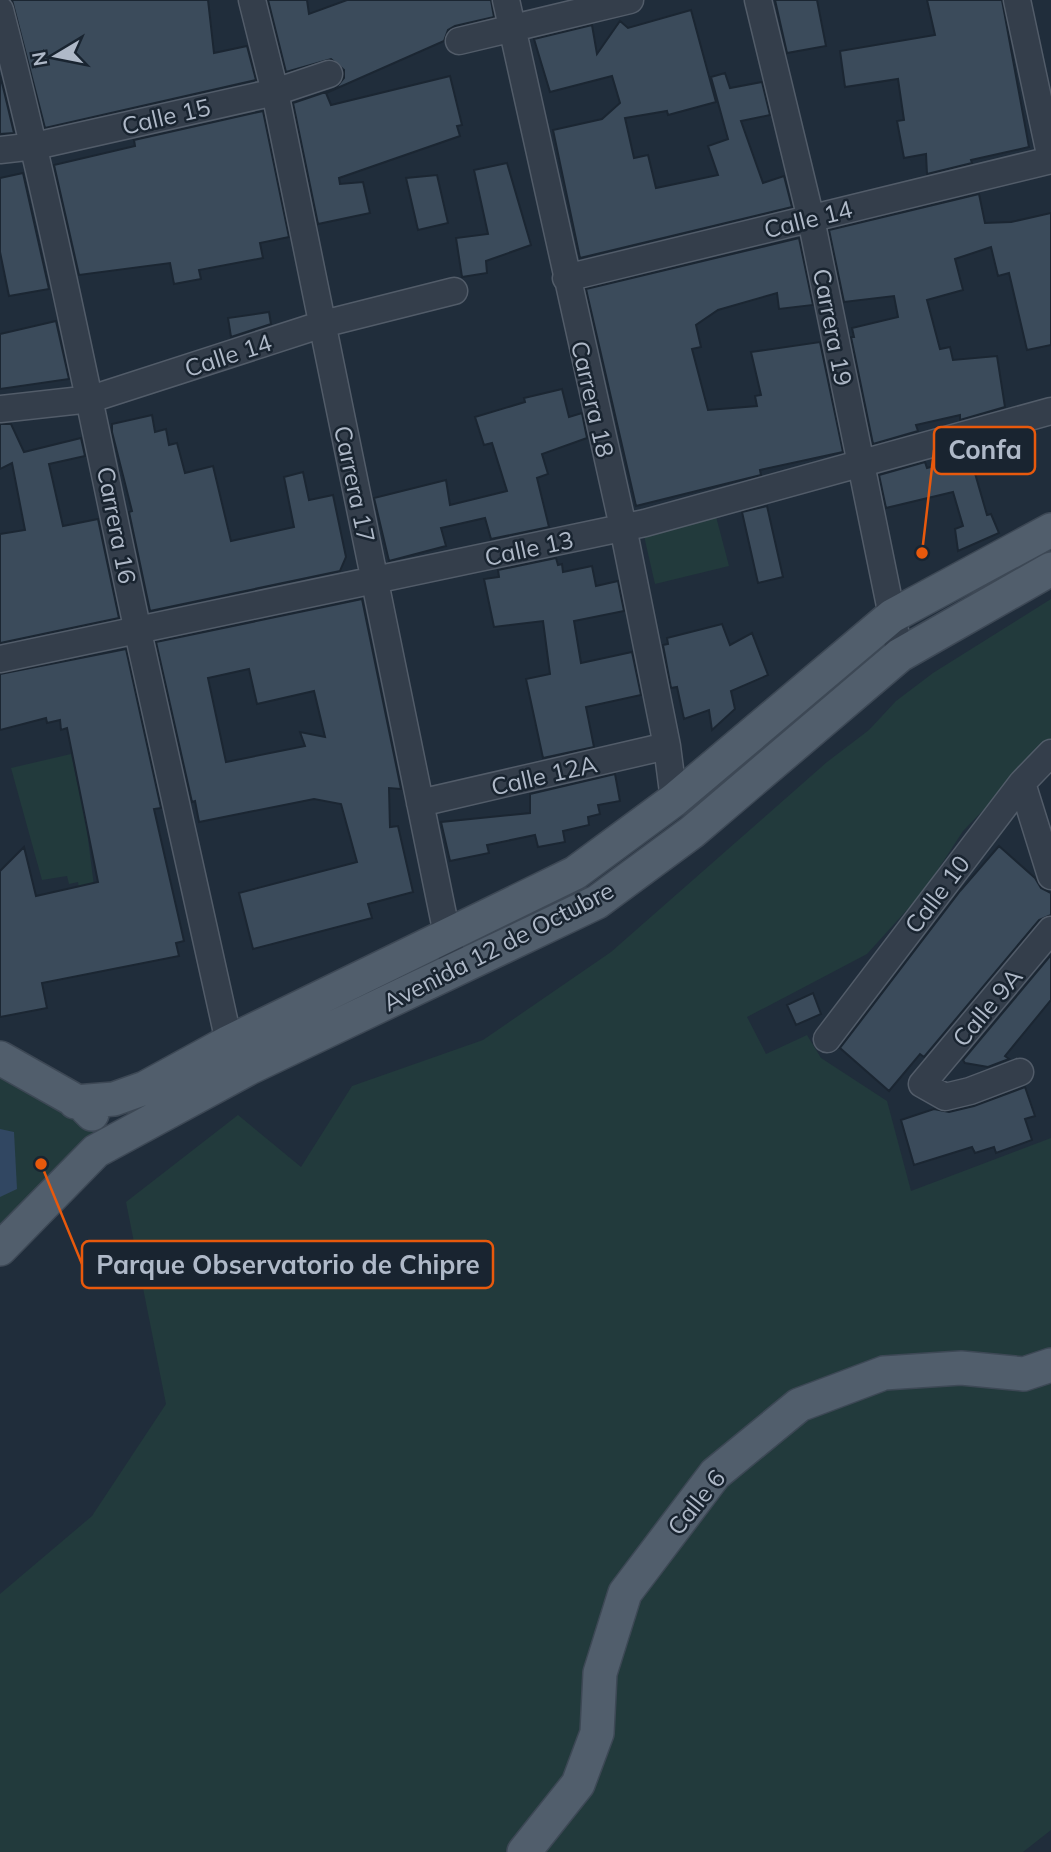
<svg xmlns="http://www.w3.org/2000/svg" width="1051" height="1852" font-family="Mulish,sans-serif">
  <style>
    .green { fill: #223a3c }
    .water { fill: #314762 }
    .building { fill: #3b4b5b; stroke: #1b2632; stroke-width: 2; fill-rule: evenodd }
    .lines { fill: none; stroke-linecap: round; stroke-linejoin: round }
    .minor-casing { stroke: #525c69; stroke-width: 29 }
    .major-casing { stroke: #3d4855; stroke-width: 36 }
    .minor { stroke: #343e4b; stroke-width: 26 }
    .major { stroke: #515e6c; stroke-width: 33 }
    .labels { text-anchor: middle; dominant-baseline: central; stroke-width: 5; stroke-linejoin: round; paint-order: stroke }
    .street-label { font-size: 24px; fill: #afb9c8; stroke: #192430 }
    .leader { fill: none; stroke: #e8590c; stroke-width: 2.5 }
    .callout-dot { fill: #e8590c; stroke: #192430; stroke-width: 2.5 }
    .callout { fill: #192430; stroke: #e8590c; stroke-width: 2.5 }
    .callout-label { font-size: 26px; text-anchor: middle; font-weight: bold; fill: #afb9c8 }
  </style>
  <rect width="100%" height="100%" fill="#202d3b"/>
  <path class="green" d="M 714,509 L 729,566 L 655,584 L 642,527 Z
    M 1051,599 L 1051,740 L 963,831 L 924,891 L 867,954 L 747,1017 L 766,1054 L 807,1035 L 821,1058 L 887,1101 L 911,1191 L 1051,1138 L 1051,1830 L 1023,1852 L 0,1852 L 0,1594 L 92,1516 L 166,1404 L 126,1202 L 238,1115 L 301,1167 L 352,1086 L 483,1040 L 611,952 L 827,762 L 869,730 L 896,701 L 933,673 Z
    M 71,754 L 86,823 L 94,886 L 79,889 L 78,882 L 69,884 L 67,876 L 42,880 L 11,768 Z
    M 0,1058 L 94,1117 L 96,1151 L 0,1249 Z"/>
  <path class="water" d="M 0,1129 L 14,1132 L 17,1189 L 0,1197 Z"/>
  <path class="building" d="M 12,0 L 208,0 L 214,53 L 247,46 L 256,80 L 45,128 Z
    M 268,0 L 307,0 L 309,14 L 347,0 L 491,0 L 494,17 L 455,26 L 448,30 L 444,41 L 326,93 L 331,105 L 450,76 L 462,125 L 457,126 L 460,136 L 339,178 L 340,184 L 363,182 L 370,213 L 318,224 L 293,103 L 335,89 L 344,78 L 344,70 L 331,59 L 286,72 Z
    M 775,0 L 817,0 L 826,46 L 787,53 Z
    M 927,0 L 1002,0 L 1029,147 L 971,160 L 972,163 L 927,174 L 926,154 L 904,158 L 897,121 L 904,120 L 898,79 L 845,87 L 840,51 L 935,35 Z
    M 691,10 L 716,102 L 668,115 L 667,111 L 625,118 L 634,158 L 648,155 L 656,188 L 718,175 L 708,146 L 728,139 L 711,77 L 725,73 L 730,88 L 762,82 L 770,115 L 741,121 L 763,183 L 784,176 L 792,207 L 580,258 L 553,130 L 602,119 L 620,103 L 612,76 L 550,92 L 534,39 L 592,25 L 597,54 L 620,21 L 628,28 Z
    M 0,75 L 4,91 L 14,133 L 0,134 Z
    M 263,111 L 289,237 L 260,243 L 263,258 L 199,270 L 201,279 L 174,284 L 170,263 L 79,275 L 54,165 L 135,146 L 134,140 Z
    M 507,163 L 531,245 L 486,261 L 487,273 L 462,277 L 456,238 L 488,234 L 474,170 Z
    M 23,173 L 49,289 L 9,296 L 0,252 L 0,178 Z
    M 437,175 L 448,223 L 418,230 L 406,178 Z
    M 979,194 L 985,223 L 1011,222 L 1051,213 L 1051,345 L 1027,350 L 1009,273 L 998,276 L 991,247 L 955,259 L 963,290 L 927,300 L 940,349 L 950,347 L 953,360 L 997,356 L 1005,407 L 960,420 L 960,415 L 916,425 L 918,431 L 873,444 L 851,337 L 854,337 L 852,328 L 898,317 L 894,296 L 844,302 L 829,230 Z
    M 799,238 L 813,305 L 779,309 L 777,293 L 718,310 L 696,325 L 701,347 L 692,349 L 708,410 L 757,406 L 755,396 L 761,395 L 751,352 L 820,342 L 843,452 L 760,470 L 761,475 L 636,506 L 586,289 Z
    M 269,312 L 271,324 L 231,337 L 228,318 Z
    M 56,321 L 69,379 L 0,389 L 0,334 Z
    M 562,389 L 569,417 L 582,413 L 587,438 L 542,454 L 548,474 L 537,478 L 549,527 L 491,539 L 485,518 L 441,528 L 446,546 L 389,561 L 374,498 L 446,480 L 450,505 L 507,491 L 492,443 L 484,445 L 475,417 L 525,402 L 524,398 Z
    M 152,415 L 155,432 L 166,429 L 169,445 L 177,443 L 185,473 L 213,466 L 231,541 L 294,527 L 284,477 L 303,472 L 309,500 L 333,495 L 346,557 L 340,571 L 150,611 L 129,512 L 132,511 L 112,432 L 112,424 Z
    M 0,424 L 11,424 L 24,452 L 81,438 L 85,456 L 49,464 L 63,526 L 98,519 L 119,618 L 0,643 L 0,534 L 25,530 L 12,463 L 0,469 Z
    M 970,456 L 987,515 L 991,514 L 999,533 L 958,551 L 955,529 L 963,526 L 953,492 L 886,508 L 879,475 L 925,462 L 927,468 Z
    M 767,506 L 783,577 L 758,583 L 742,512 Z
    M 556,558 L 558,565 L 562,564 L 563,572 L 592,566 L 596,586 L 618,581 L 624,611 L 574,621 L 581,663 L 632,652 L 641,695 L 586,707 L 594,747 L 543,758 L 526,679 L 550,674 L 543,621 L 494,627 L 484,579 L 499,577 L 498,570 Z
    M 362,599 L 401,789 L 389,788 L 390,827 L 398,826 L 413,892 L 368,904 L 372,918 L 253,949 L 239,893 L 357,862 L 341,804 L 314,799 L 199,822 L 195,801 L 192,802 L 156,642 ZM 249,669 L 257,704 L 314,691 L 325,737 L 300,732 L 305,746 L 226,762 L 208,678 Z
    M 722,624 L 730,645 L 752,633 L 768,675 L 731,691 L 735,709 L 712,730 L 709,710 L 684,719 L 677,687 L 671,688 L 663,645 L 668,644 L 667,638 Z
    M 126,649 L 161,808 L 154,809 L 184,941 L 176,943 L 179,956 L 42,983 L 47,1008 L 0,1017 L 0,871 L 24,847 L 36,896 L 98,882 L 67,728 L 61,730 L 60,720 L 47,723 L 46,718 L 0,730 L 0,674 Z
    M 615,774 L 620,801 L 598,805 L 600,814 L 588,817 L 589,825 L 563,831 L 565,842 L 538,847 L 535,835 L 487,845 L 489,853 L 450,861 L 441,822 L 530,813 L 530,794 Z
    M 999,846 L 1035,878 L 1041,888 L 1051,893 L 1051,915 L 1039,920 L 924,1057 L 920,1054 L 889,1091 L 840,1048 L 960,891 Z
    M 1051,955 L 1051,1000 L 1005,1056 L 1009,1059 L 988,1067 L 965,1063 L 963,1060 Z
    M 813,993 L 821,1014 L 796,1025 L 787,1005 Z
    M 1025,1087 L 1035,1116 L 1025,1119 L 1032,1140 L 996,1153 L 994,1147 L 975,1153 L 972,1147 L 914,1165 L 901,1120 L 934,1109 L 949,1112 L 974,1106 Z"/>
  <g class="lines">
    <defs>
      <path id="minor" d="M 252,0 L 275,92 L 451,954
        M 506,0 L 623,527 L 667,746 L 674,800
        M 758,0 L 811,219 L 900,655
        M 1017,0 L 1051,159
        M 0,10 C 53,216 94,424 138,632 C 168,769 199,905 229,1042
        M 459,41 L 630,0
        M 0,150 L 35,146 L 275,92 L 329,74
        M 566,278 L 1051,160
        M 0,409 L 91,399 L 323,324 L 454,291
        M 0,659 L 645,523 L 1051,411
        M 1022,783 L 1051,876
        M 420,803 L 667,746
        M 827,1039 L 1022,783 L 1051,753
        M 1020,1072 L 970,1091 L 945,1097 L 922,1084 L 1051,930"/>
      <path id="major" d="M 0,1058 L 83,1105 L 92,1114
        M 75,1102 L 114,1099 L 145,1088 L 229,1042 L 575,873 L 674,800 L 892,616 L 1051,530
        M 0,1249 L 96,1151 L 251,1067 L 597,902 L 692,832 L 900,655 L 1051,569
        M 524,1852 L 578,1784 L 597,1733 L 600,1673 L 625,1593 L 715,1474 L 799,1405 L 884,1373 L 961,1368 L 1024,1374 L 1051,1365"/>
    </defs>
    <use href="#minor" class="minor-casing"/>
    <use href="#major" class="major-casing"/>
    <use href="#minor" class="minor"/>
    <use href="#major" class="major"/>
  </g>
  <g class="labels">
    <g class="street-label">
      <text transform="translate(166 116) rotate(-13)">Calle 15</text>
      <text transform="translate(808 219) rotate(-14)">Calle 14</text>
      <text transform="translate(833 327) rotate(79)">Carrera 19</text>
      <text transform="translate(228 355) rotate(-18)">Calle 14</text>
      <text transform="translate(593 399) rotate(77)">Carrera 18</text>
      <text transform="translate(355 484) rotate(78)">Carrera 17</text>
      <text transform="translate(117 525) rotate(79)">Carrera 16</text>
      <text transform="translate(529 548) rotate(-12)">Calle 13</text>
      <text transform="translate(544 775) rotate(-13)">Calle 12A</text>
      <text transform="translate(937 894) rotate(-53)">Calle 10</text>
      <text transform="translate(498 946) rotate(-27)">Avenida 12 de Octubre</text>
      <text transform="translate(987 1007) rotate(-50)">Calle 9A</text>
      <text transform="translate(696 1502) rotate(-51)">Calle 6</text>
    </g>
  </g>
  <path class="leader" d="M922 553L934 450M41 1164L82 1264"/>
  <g class="callout-dot">
    <circle cx="922" cy="553" r="7"/>
    <circle cx="41" cy="1164" r="7"/>
  </g>
  <g class="callout">
    <rect x="934" y="427" width="101" height="47" rx="7"/>
    <rect x="82" y="1241" width="411" height="47" rx="7"/>
  </g>
  <g class="callout-label">
    <text x="985" y="459">Confa</text>
    <text x="288" y="1274">Parque Observatorio de Chipre</text>
  </g>
  <g transform="translate(56 56) rotate(260)" stroke="#192430" stroke-width="5" paint-order="stroke">
  <path d="M0-5L12 26L0 18L-12 26Z" fill="#afb9c8"/>
  <text y="-10" font-size="19" font-weight="bold" text-anchor="middle" fill="#afb9c8">N</text>
  </g>
</svg>
